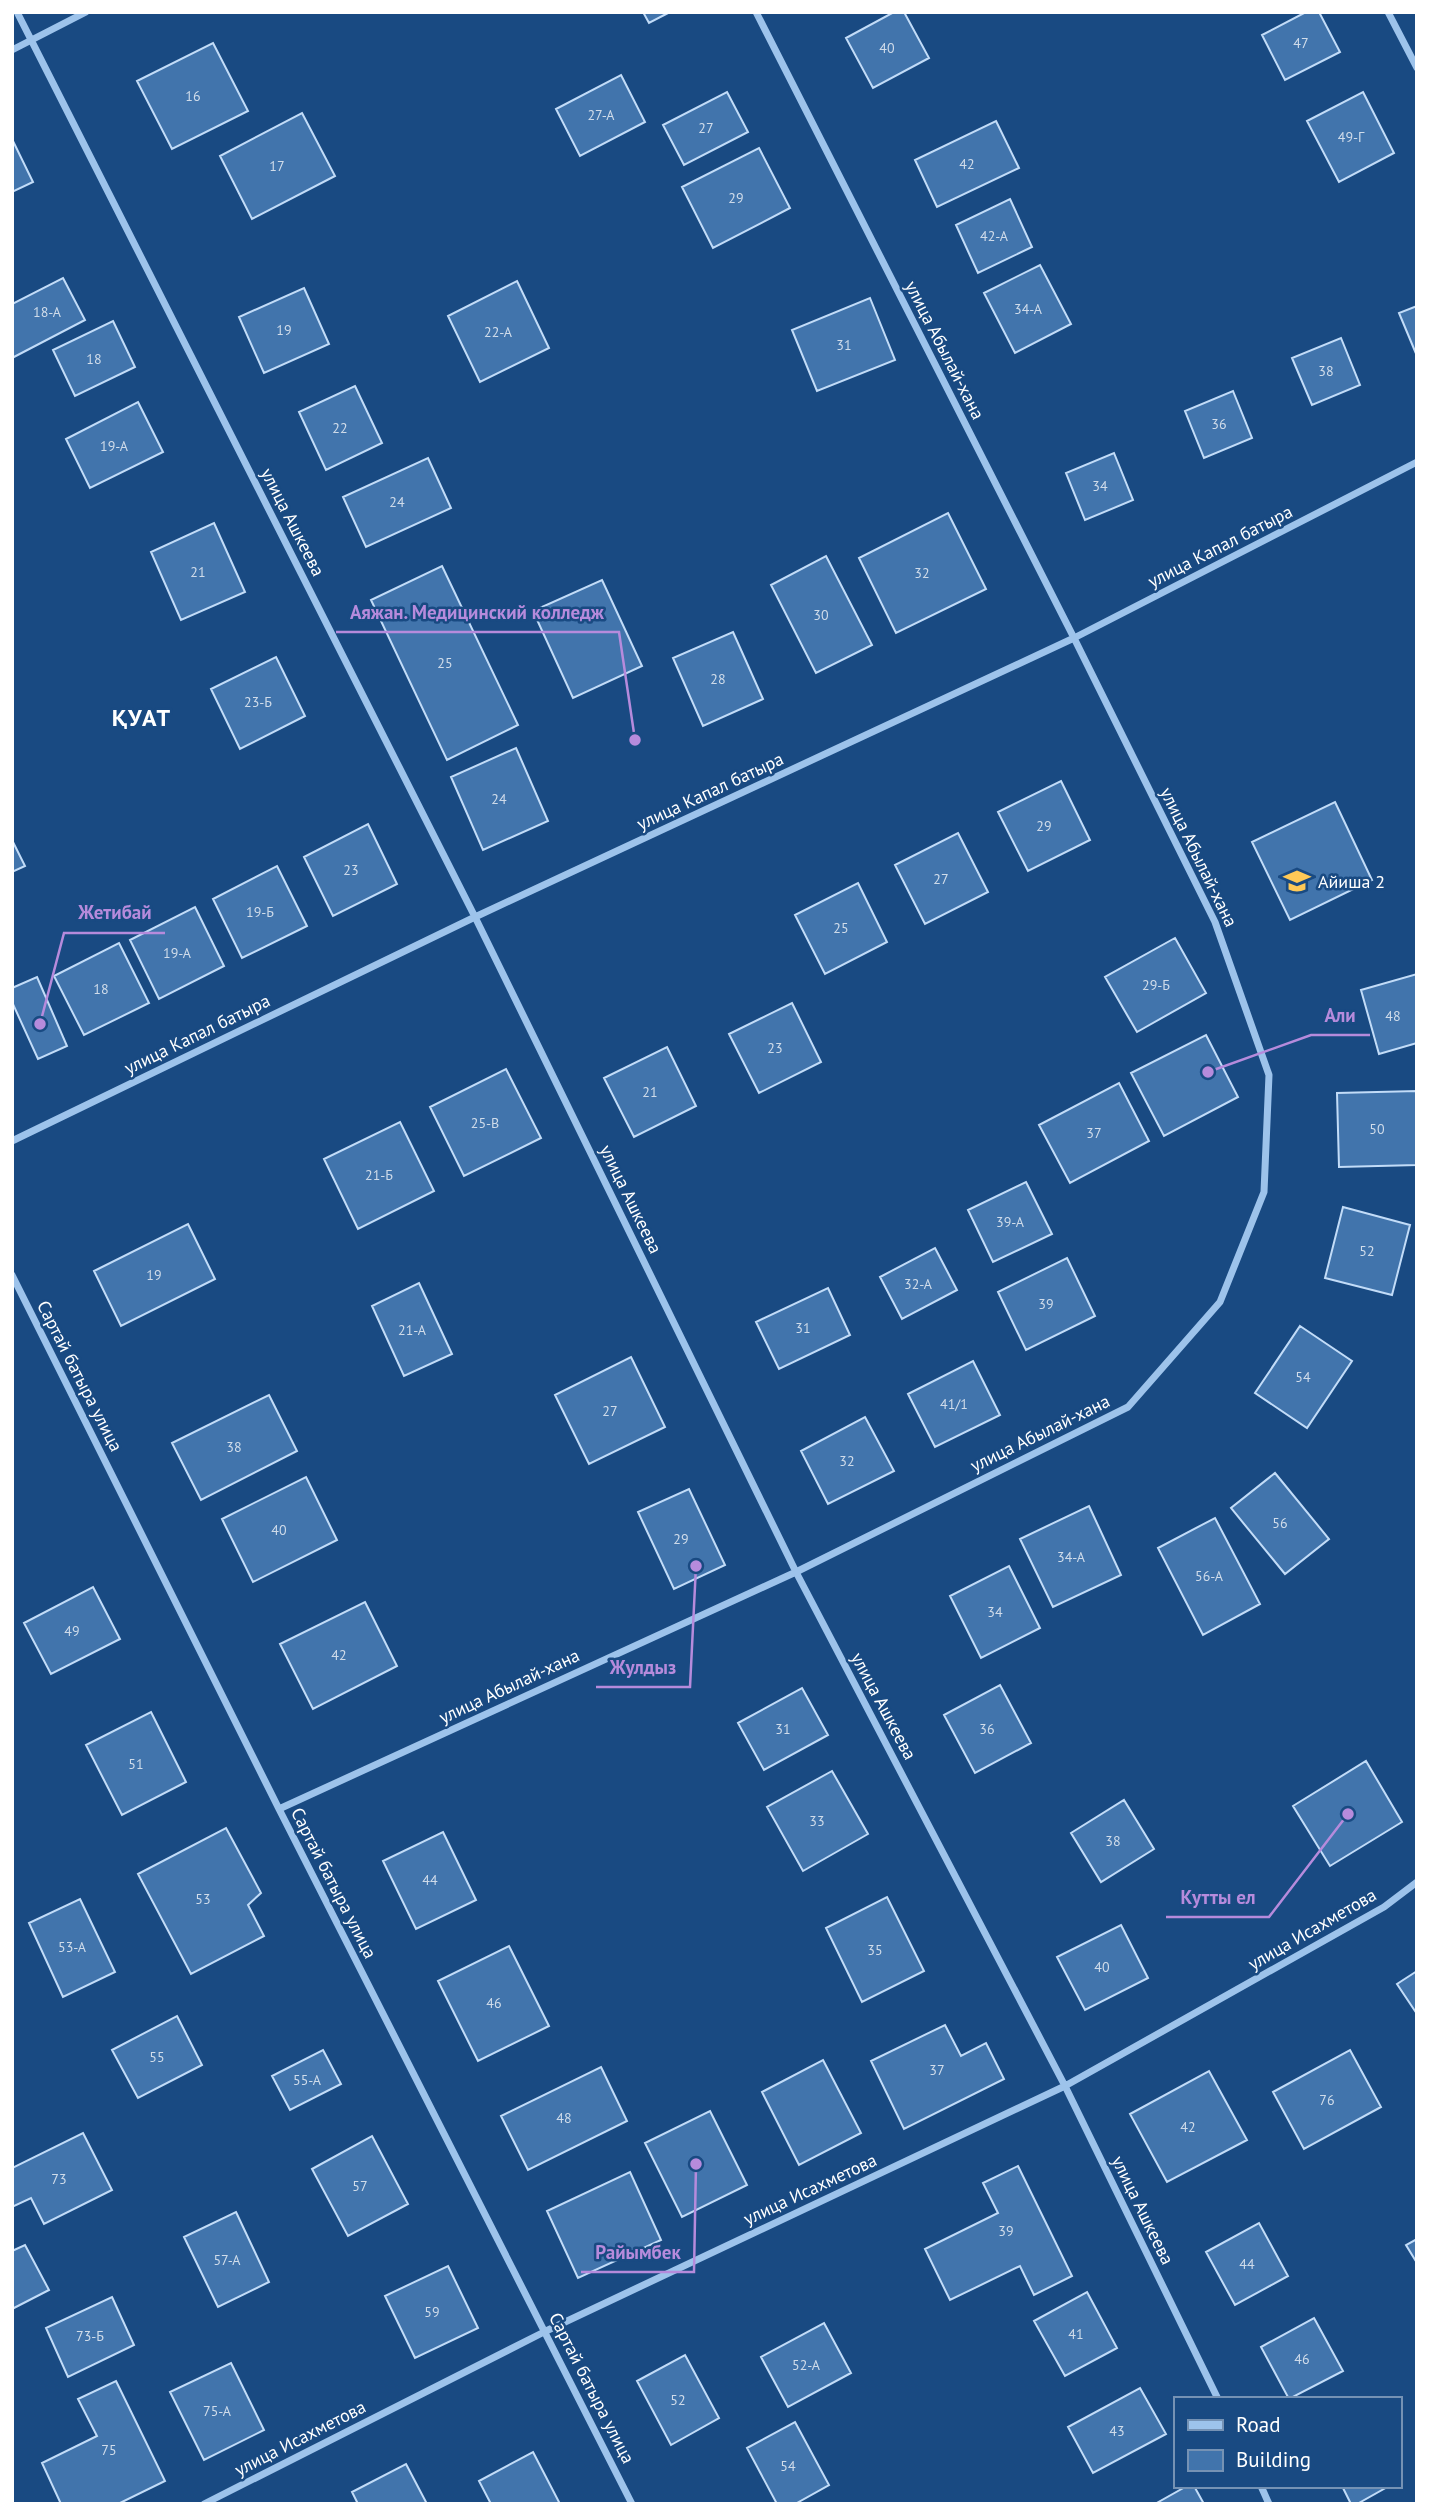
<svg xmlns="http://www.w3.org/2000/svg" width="1429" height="2516" font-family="'PT Sans',sans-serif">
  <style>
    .building { fill: #4174ac; stroke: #c2dcf8; stroke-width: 2 }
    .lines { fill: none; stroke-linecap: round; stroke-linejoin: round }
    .street { stroke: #9dc3eb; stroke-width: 7 }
    .labels { text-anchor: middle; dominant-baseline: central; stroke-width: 5; stroke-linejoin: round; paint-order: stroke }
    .number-label { font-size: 14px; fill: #d0dcea }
    .street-label { font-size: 18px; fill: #fff; stroke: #194a82 }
    .poi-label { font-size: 18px; fill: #fff; stroke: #194a82; text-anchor: start }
    .district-label { font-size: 24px; font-weight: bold; letter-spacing: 2px; fill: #fff; stroke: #194a82 }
    .leader { fill: none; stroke: #b68bdc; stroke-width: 2.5 }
    .callout-dot { fill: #b68bdc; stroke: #194a82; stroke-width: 2.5 }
    .callout-label { font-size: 19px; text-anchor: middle; font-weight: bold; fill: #b68bdc; stroke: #194a82; stroke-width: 5; stroke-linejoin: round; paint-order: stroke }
  </style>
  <rect width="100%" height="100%" fill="#194a82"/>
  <path class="building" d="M 643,12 L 670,12 L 649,23 Z
    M 894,12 L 904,12 L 929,58 L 873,88 L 846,38 Z
    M 1306,12 L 1319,12 L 1340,52 L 1285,80 L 1262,35 Z
    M 213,43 L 248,111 L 172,149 L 137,81 Z
    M 621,75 L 645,122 L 580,156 L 556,109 Z
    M 727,92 L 748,132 L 684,165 L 663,125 Z
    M 1363,92 L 1394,153 L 1339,182 L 1307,121 Z
    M 302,113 L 335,176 L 252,219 L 220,156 Z
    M 996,121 L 1019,168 L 937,207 L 915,160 Z
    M 12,139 L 33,182 L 12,192 Z
    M 759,148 L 790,208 L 713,248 L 682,187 Z
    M 1010,199 L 1032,247 L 978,273 L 956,225 Z
    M 1040,265 L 1071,324 L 1015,353 L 984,293 Z
    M 63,278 L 85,320 L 12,358 L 12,304 Z
    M 517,281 L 549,348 L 480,382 L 448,316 Z
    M 304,288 L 329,344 L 264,373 L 239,317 Z
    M 870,298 L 895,360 L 817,391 L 792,330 Z
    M 1417,306 L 1417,356 L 1399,313 Z
    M 113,321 L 135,367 L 75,396 L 53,350 Z
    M 1341,338 L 1360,385 L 1312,405 L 1292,358 Z
    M 355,386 L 382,443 L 326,470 L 299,412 Z
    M 1233,391 L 1252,438 L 1204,458 L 1185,411 Z
    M 138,402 L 163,452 L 90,488 L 66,439 Z
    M 1114,453 L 1133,500 L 1085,520 L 1066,473 Z
    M 428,458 L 451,508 L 366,547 L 343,497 Z
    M 948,513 L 986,589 L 896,633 L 859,558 Z
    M 214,523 L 245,592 L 181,620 L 151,552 Z
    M 826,556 L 872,645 L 816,673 L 771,585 Z
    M 442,566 L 518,725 L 447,760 L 371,600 Z
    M 602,580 L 642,666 L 573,698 L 533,611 Z
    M 733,632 L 763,699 L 703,726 L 673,658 Z
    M 276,657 L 305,716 L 240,749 L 211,689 Z
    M 516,748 L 548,821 L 483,850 L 451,777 Z
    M 1061,781 L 1090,840 L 1028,871 L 998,812 Z
    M 1335,802 L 1372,880 L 1290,920 L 1252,842 Z
    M 368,824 L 397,884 L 333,916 L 304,857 Z
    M 958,833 L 988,892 L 925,924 L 895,865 Z
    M 12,840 L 25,866 L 12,872 Z
    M 277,866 L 307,926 L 242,958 L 213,899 Z
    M 858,883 L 887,942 L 825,974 L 795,915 Z
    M 195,907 L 224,966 L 159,999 L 130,940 Z
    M 1175,938 L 1206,993 L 1137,1032 L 1105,977 Z
    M 119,943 L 149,1003 L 84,1035 L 54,976 Z
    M 1417,974 L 1417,1043 L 1379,1054 L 1361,990 Z
    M 37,977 L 67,1046 L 38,1059 L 12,1002 L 12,988 Z
    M 792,1003 L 821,1062 L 759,1093 L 729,1034 Z
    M 1206,1035 L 1238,1097 L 1164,1136 L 1131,1073 Z
    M 667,1047 L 696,1106 L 634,1137 L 604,1078 Z
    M 506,1069 L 541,1138 L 464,1176 L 430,1107 Z
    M 1119,1083 L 1149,1141 L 1070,1183 L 1039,1125 Z
    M 1417,1091 L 1417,1165 L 1339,1167 L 1337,1093 Z
    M 400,1122 L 434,1191 L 358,1229 L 324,1159 Z
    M 1026,1182 L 1052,1234 L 993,1262 L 968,1210 Z
    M 1343,1207 L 1410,1225 L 1392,1295 L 1325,1278 Z
    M 188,1224 L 215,1279 L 121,1326 L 94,1271 Z
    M 935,1248 L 957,1290 L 902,1319 L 880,1277 Z
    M 1067,1258 L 1095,1316 L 1026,1350 L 998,1292 Z
    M 419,1283 L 452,1354 L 404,1376 L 372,1306 Z
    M 828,1288 L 850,1335 L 779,1369 L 756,1322 Z
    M 1300,1326 L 1352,1361 L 1307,1428 L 1255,1393 Z
    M 631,1357 L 665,1427 L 589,1464 L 555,1395 Z
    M 973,1361 L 1000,1415 L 935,1447 L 908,1394 Z
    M 269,1395 L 297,1451 L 201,1500 L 172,1443 Z
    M 865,1417 L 894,1471 L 828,1504 L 801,1451 Z
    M 1275,1473 L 1329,1539 L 1285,1574 L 1231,1508 Z
    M 306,1477 L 337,1540 L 253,1582 L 222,1519 Z
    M 689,1489 L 725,1565 L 674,1589 L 638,1512 Z
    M 1089,1506 L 1121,1575 L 1053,1607 L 1020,1539 Z
    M 1215,1518 L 1260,1604 L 1203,1635 L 1158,1548 Z
    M 1009,1566 L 1040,1628 L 981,1658 L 950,1596 Z
    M 93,1587 L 120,1639 L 51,1674 L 24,1623 Z
    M 365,1602 L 397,1666 L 313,1709 L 280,1644 Z
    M 1000,1685 L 1031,1743 L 975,1773 L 944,1715 Z
    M 802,1688 L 828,1735 L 764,1770 L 738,1723 Z
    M 151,1712 L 186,1782 L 122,1815 L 86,1745 Z
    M 1366,1761 L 1402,1822 L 1330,1866 L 1293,1806 Z
    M 832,1771 L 868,1834 L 803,1871 L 767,1807 Z
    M 1124,1800 L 1154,1849 L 1101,1882 L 1071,1833 Z
    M 226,1828 L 261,1893 L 248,1905 L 264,1936 L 191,1974 L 138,1874 Z
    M 443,1832 L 476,1900 L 416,1929 L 383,1861 Z
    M 887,1897 L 924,1971 L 862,2002 L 826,1928 Z
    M 80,1899 L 115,1972 L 63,1997 L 29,1923 Z
    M 1121,1925 L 1148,1978 L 1085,2010 L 1057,1957 Z
    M 509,1946 L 549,2026 L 478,2061 L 438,1981 Z
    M 1417,1971 L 1417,2014 L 1397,1984 Z
    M 177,2016 L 202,2065 L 138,2098 L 112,2050 Z
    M 945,2025 L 961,2056 L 986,2043 L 1004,2079 L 904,2129 L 871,2061 Z
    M 323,2050 L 341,2084 L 290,2110 L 272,2076 Z
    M 1350,2050 L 1381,2107 L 1304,2149 L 1273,2092 Z
    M 823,2060 L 861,2133 L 799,2165 L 762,2092 Z
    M 601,2067 L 627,2121 L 528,2170 L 501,2116 Z
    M 1209,2071 L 1247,2140 L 1167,2182 L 1130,2114 Z
    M 710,2111 L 747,2185 L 682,2217 L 645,2143 Z
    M 83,2133 L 112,2190 L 44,2224 L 31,2198 L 12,2207 L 12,2168 Z
    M 372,2136 L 408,2204 L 348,2236 L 312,2169 Z
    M 1018,2166 L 1072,2276 L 1034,2295 L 1020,2266 L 950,2300 L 925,2249 L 998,2213 L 983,2183 Z
    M 630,2172 L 661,2240 L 578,2278 L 547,2211 Z
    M 236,2212 L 269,2282 L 218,2307 L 184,2237 Z
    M 1259,2223 L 1288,2276 L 1235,2305 L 1206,2252 Z
    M 1417,2239 L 1417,2263 L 1406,2245 Z
    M 25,2245 L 49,2290 L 12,2309 L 12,2251 Z
    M 448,2266 L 478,2328 L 415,2358 L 385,2296 Z
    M 1087,2292 L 1117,2348 L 1065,2376 L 1034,2321 Z
    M 112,2297 L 134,2345 L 68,2377 L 46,2328 Z
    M 1314,2318 L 1343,2371 L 1289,2399 L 1261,2347 Z
    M 824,2323 L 851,2373 L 788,2407 L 761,2357 Z
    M 685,2355 L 719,2418 L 671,2445 L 637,2381 Z
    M 231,2363 L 264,2430 L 204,2460 L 170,2392 Z
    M 116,2381 L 165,2481 L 118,2504 L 61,2504 L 42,2463 L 97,2436 L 78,2399 Z
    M 1140,2388 L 1166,2434 L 1093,2473 L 1068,2427 Z
    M 795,2422 L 829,2485 L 795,2504 L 777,2504 L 747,2448 Z
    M 533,2452 L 560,2504 L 491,2504 L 479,2481 Z
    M 406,2464 L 427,2504 L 358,2504 L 352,2492 Z
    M 1187,2486 L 1194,2486 L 1204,2504 L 1155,2504 Z
    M 1342,2486 L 1389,2486 L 1357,2504 L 1351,2504 Z"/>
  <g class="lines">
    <path class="street" d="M 17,12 L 475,917 L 796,1572 L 1065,2086 L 1218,2399
      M 1388,12 L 1417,68
      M 12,50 L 86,12
      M 12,1141 L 475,917 L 1074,638 L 1417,462
      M 12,1275 L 279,1809 L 632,2504
      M 279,1809 L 796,1572 L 1128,1407 L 1220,1302 L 1264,1192 L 1269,1075 L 1215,922 L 1074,638 L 756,12
      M 1261,2486 L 1269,2504
      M 204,2504 L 546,2331 L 1065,2086 L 1384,1907 L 1417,1882"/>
  </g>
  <defs>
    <symbol id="school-bare" viewBox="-9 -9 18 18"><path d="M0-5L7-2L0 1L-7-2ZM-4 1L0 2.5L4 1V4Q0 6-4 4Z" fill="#fec957" stroke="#194a82" stroke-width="2.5" paint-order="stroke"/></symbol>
  </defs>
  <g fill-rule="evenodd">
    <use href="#school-bare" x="1278" y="862" width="38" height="38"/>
  </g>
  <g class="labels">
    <g class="number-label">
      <text x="1301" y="43">47</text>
      <text x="887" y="48">40</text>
      <text x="193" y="96">16</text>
      <text x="601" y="115">27-А</text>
      <text x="706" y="128">27</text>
      <text x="1351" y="137">49-Г</text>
      <text x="967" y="164">42</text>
      <text x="277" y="166">17</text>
      <text x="736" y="198">29</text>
      <text x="994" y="236">42-А</text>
      <text x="1028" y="309">34-А</text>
      <text x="47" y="312">18-А</text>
      <text x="284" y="330">19</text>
      <text x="498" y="332">22-А</text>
      <text x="844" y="345">31</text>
      <text x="94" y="359">18</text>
      <text x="1326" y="371">38</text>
      <text x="1219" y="424">36</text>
      <text x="340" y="428">22</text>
      <text x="114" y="446">19-А</text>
      <text x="1100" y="486">34</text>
      <text x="397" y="502">24</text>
      <text x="198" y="572">21</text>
      <text x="922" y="573">32</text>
      <text x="821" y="615">30</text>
      <text x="445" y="663">25</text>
      <text x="718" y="679">28</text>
      <text x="258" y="702">23-Б</text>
      <text x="499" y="799">24</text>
      <text x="1044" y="826">29</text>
      <text x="351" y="870">23</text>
      <text x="941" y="879">27</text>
      <text x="260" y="912">19-Б</text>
      <text x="841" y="928">25</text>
      <text x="177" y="953">19-А</text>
      <text x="1156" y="985">29-Б</text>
      <text x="101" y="989">18</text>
      <text x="1393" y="1016">48</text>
      <text x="775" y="1048">23</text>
      <text x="650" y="1092">21</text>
      <text x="485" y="1123">25-В</text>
      <text x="1377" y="1129">50</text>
      <text x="1094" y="1133">37</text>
      <text x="379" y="1175">21-Б</text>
      <text x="1010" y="1222">39-А</text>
      <text x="1367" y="1251">52</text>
      <text x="154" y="1275">19</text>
      <text x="918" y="1284">32-А</text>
      <text x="1046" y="1304">39</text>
      <text x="803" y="1328">31</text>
      <text x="412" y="1330">21-А</text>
      <text x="1303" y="1377">54</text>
      <text x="954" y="1404">41/1</text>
      <text x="610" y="1411">27</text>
      <text x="234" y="1447">38</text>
      <text x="847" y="1461">32</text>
      <text x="1280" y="1523">56</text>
      <text x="279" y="1530">40</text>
      <text x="681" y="1539">29</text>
      <text x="1071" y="1557">34-А</text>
      <text x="1209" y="1576">56-А</text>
      <text x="995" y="1612">34</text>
      <text x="72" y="1631">49</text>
      <text x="339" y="1655">42</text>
      <text x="783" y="1729">31</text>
      <text x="987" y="1729">36</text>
      <text x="136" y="1764">51</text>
      <text x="817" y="1821">33</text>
      <text x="1113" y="1841">38</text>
      <text x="430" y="1880">44</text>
      <text x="203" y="1899">53</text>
      <text x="72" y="1947">53-А</text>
      <text x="875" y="1950">35</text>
      <text x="1102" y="1967">40</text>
      <text x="494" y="2003">46</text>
      <text x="157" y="2057">55</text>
      <text x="937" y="2070">37</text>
      <text x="307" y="2080">55-А</text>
      <text x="1327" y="2100">76</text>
      <text x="564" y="2118">48</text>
      <text x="1188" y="2127">42</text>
      <text x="59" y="2179">73</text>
      <text x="360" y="2186">57</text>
      <text x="1006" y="2231">39</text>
      <text x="227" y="2260">57-А</text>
      <text x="1247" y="2264">44</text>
      <text x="432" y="2312">59</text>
      <text x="1076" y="2334">41</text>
      <text x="90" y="2336">73-Б</text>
      <text x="1302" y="2359">46</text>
      <text x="806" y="2365">52-А</text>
      <text x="678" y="2400">52</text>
      <text x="217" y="2411">75-А</text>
      <text x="1117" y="2431">43</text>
      <text x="109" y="2450">75</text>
      <text x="788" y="2466">54</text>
    </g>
    <g class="street-label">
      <text transform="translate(945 350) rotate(63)">улица Абылай-хана</text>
      <text transform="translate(293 522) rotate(63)">улица Ашкеева</text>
      <text transform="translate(1220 546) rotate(-27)">улица Капал батыра</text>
      <text transform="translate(710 791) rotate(-25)">улица Капал батыра</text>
      <text transform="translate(1199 857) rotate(64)">улица Абылай-хана</text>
      <text transform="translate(197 1034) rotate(-26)">улица Капал батыра</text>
      <text transform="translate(631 1199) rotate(64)">улица Ашкеева</text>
      <text transform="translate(80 1376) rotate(63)">Сартай батыра улица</text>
      <text transform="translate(1040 1433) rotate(-26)">улица Абылай-хана</text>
      <text transform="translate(509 1686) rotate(-25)">улица Абылай-хана</text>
      <text transform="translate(884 1706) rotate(62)">улица Ашкеева</text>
      <text transform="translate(334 1883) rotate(63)">Сартай батыра улица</text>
      <text transform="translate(1312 1929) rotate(-30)">улица Исахметова</text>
      <text transform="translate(810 2189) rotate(-25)">улица Исахметова</text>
      <text transform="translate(1143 2210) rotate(64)">улица Ашкеева</text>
      <text transform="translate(592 2388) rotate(63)">Сартай батыра улица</text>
      <text transform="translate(300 2438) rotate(-27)">улица Исахметова</text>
    </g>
    <g class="poi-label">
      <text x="1318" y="881">Айиша 2</text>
    </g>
    <g class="district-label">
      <text x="142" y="717">ҚУАТ</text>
    </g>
  </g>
  <path class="leader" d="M635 740L619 632H336M40 1024L64 933H165M1208 1072L1311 1035H1370M696 1566L690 1687H596M1348 1814L1269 1917H1166M696 2164L694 2272H581"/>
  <g class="callout-dot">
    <circle cx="635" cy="740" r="7"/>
    <circle cx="40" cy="1024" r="7"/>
    <circle cx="1208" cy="1072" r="7"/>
    <circle cx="696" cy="1566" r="7"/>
    <circle cx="1348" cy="1814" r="7"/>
    <circle cx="696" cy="2164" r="7"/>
  </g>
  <g class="callout-label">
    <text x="477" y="619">Аяжан. Медицинский колледж</text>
    <text x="115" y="919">Жетибай</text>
    <text x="1340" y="1022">Али</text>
    <text x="643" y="1674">Жулдыз</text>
    <text x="1218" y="1904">Кутты ел</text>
    <text x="638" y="2259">Райымбек</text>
  </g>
  <rect width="1429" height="2516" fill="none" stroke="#ffffff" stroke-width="28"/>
  <rect x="1174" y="2397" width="228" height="91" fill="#194a82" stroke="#7592b4" stroke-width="2"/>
  <rect x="1188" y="2420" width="35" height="10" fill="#9dc3eb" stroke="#7592b4" stroke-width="2"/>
  <text x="1236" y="2432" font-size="21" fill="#ffffff">Road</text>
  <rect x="1188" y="2450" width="35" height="21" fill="#4174ac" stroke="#7592b4" stroke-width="2"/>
  <text x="1236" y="2467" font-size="21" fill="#ffffff">Building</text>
</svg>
